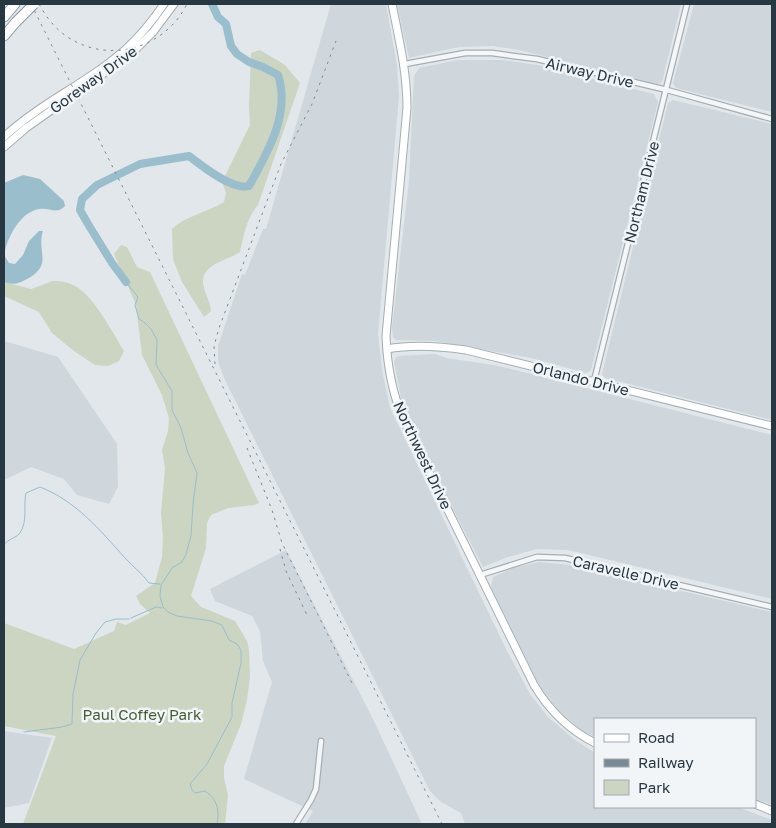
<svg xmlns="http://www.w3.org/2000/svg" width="776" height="828" font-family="'Golos Text',sans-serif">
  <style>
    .built { fill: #cfd7dc }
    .green { fill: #cbd5c2 }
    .water { fill: #9abecc }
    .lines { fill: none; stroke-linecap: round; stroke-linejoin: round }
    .stream { stroke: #9abecc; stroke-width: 1 }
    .river { stroke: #9abecc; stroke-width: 8 }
    .street-casing { stroke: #a6afb5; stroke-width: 7 }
    .secondary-casing { stroke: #a6afb5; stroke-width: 9 }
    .highway-casing { stroke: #8898a2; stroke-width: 11 }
    .street { stroke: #f4f6f8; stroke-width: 4.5 }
    .secondary { stroke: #fff; stroke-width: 7 }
    .highway { stroke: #fff; stroke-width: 9 }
    .rail { stroke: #7a8a95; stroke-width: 1; stroke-dasharray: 2.5 5; stroke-linecap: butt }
    .highway-bridge-casing { stroke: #8898a2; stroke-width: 11; stroke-linecap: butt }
    .highway-bridge { stroke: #fff; stroke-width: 9 }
    .labels { text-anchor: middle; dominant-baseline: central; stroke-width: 5; stroke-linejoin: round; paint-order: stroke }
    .street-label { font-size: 15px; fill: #283843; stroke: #f1f5f8 }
    .park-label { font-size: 15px; fill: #475f35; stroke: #f1f5f8 }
  </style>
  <rect width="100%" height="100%" fill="#e1e7ea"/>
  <path class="built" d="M 331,4 L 386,4 L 397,65 L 399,96 L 378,334 L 382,370 L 390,408 L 507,651 L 530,694 L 548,717 L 574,739 L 595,753 L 595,807 L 737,807 L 772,820 L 772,824 L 465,824 L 461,813 L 441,802 L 430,791 L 224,378 L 218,361 L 218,346 L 242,274 L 245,275 L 263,229 L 266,229 Z
    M 397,4 L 681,4 L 662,82 L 657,84 L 519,50 L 493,46 L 459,47 L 409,58 Z
    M 694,4 L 772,4 L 772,112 L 676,88 L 673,83 Z
    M 457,60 L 502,60 L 538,65 L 654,94 L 658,102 L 591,370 L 586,373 L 531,358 L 435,341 L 396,340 L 393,337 L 392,327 L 409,181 L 414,76 L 419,68 Z
    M 673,100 L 772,124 L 772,420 L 605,378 L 602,374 L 668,103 Z
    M 4,341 L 58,357 L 117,444 L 118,487 L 109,504 L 77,495 L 64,479 L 31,467 L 4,480 Z
    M 435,354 L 447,358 L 499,366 L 772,435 L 772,599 L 568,550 L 537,549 L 508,557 L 483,567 L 416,438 L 401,398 L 394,361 L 397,356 Z
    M 286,550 L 372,717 L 422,824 L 305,824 L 313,811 L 244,779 L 272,682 L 263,661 L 260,631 L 252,616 L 215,601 L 210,589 Z
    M 539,562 L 571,565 L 772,612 L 772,805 L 755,799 L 755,719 L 595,719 L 595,737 L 582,731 L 559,711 L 540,687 L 491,587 L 493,577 L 513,568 Z
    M 4,731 L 52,738 L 29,803 L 4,808 Z"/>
  <path class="green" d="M 260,50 L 285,65 L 300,83 L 258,205 C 246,219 244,235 240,252 C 226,261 197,265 204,288 C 206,296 210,301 211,311 L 204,317 L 182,282 L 173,259 L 172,229 C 185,216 208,212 224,202 L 226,193 L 222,182 L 250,125 L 249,106 L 251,53 Z
    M 121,245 L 127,247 L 137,267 L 150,272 L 259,503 L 254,505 L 228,508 L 211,515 L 207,523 L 206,548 L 191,596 L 201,607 L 235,621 L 247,641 L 249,650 L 250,677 L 247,700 L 241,724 L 224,766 L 224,778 L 228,795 L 225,824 L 23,824 L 56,736 L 4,726 L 4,623 L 74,649 L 114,631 L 117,622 L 126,625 L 150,613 L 140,604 L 136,596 L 155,583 L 162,557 L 163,537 L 161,513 L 165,468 L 162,450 L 168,431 L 169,418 L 162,395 L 142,355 L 136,305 L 114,254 Z
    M 53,281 C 61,281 68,282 75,286 C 93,295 113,333 124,351 L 119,361 L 108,366 L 95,365 L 74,351 L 52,333 L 39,312 L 4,296 L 4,282 L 31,289 Z"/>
  <path class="water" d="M 23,175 L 40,179 L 64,201 L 65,206 C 57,215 49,207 39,209 C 20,212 7,238 4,255 L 4,183 Z
    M 39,231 L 43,231 C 36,253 54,264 27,279 C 18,284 13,285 4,282 L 4,255 L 9,263 L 15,264 L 23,255 L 29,241 Z"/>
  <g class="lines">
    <path class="stream" d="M 126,282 L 138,297 L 135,305 L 139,319 L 144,322 L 151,329 L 157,340 L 156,365 L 172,391 L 172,410 L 181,428 L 188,453 L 197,473 L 193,504 L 191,536 L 186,554 L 182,562 L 172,568 L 161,585 L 160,596 L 163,607 L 168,612 L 177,616 L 212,621 L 222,625 L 229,640 L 237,644 L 241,650 L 241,663 L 232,703 L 232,717 L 207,764 L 190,784 L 192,790 L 195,793 L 205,791 C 217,798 220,811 217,824
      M 4,544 C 9,539 16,538 20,533 C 28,521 23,506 26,493 L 40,487 C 76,501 100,530 125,558 C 133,567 142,573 149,583 L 160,584
      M 131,618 L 156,607 L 162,608
      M 24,732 L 62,727 L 72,724 L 73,694 L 80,660 L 96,633 L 105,622 L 116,619 L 129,619"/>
    <path class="river" d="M 126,282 L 112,263 L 88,224 L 80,210 L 82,199 L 97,185 L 140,164 L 189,156 C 202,166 233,191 249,186 C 267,153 291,114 278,75 L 263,67 L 249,62 L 237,54 L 231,46 L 226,24 L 218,17 L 212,4"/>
    <defs>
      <path id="street" d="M 405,64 L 465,53 L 492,53 L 513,56 L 537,59 L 667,90 L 772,119
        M 594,381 L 687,4
        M 480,575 L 537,557 L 565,558 L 772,607
        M 296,824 L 311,800 L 316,789 L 321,741"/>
      <path id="secondary" d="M 392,4 C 399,39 407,72 407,108 L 386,336 C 387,364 392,392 403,419 L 534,685 C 549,710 569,730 595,743
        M 4,137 C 41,102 90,82 128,47 C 142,34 153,20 164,4
        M 4,147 L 26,128 L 131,54 L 153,32 L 174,4
        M 387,349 C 413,344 439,346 466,350 L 772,426
        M 755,804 L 772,811"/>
      <path id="highway" d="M 4,17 L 15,4
        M 4,36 L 16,22"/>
    </defs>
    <use href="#street" class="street-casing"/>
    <use href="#secondary" class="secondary-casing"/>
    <use href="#highway" class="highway-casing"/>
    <use href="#street" class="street"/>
    <use href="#secondary" class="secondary"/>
    <use href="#highway" class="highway"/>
    <path class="rail" d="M 31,4 L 442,824
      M 39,4 C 46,17 56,30 69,38 C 111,64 165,48 187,4
      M 215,364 L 214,346 L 219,328 L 281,164 L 312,104 L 336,41
      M 247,448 L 272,510 L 282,543 L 354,687
      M 280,549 L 286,571 L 307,615"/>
    <defs>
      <path id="highway-bridge" d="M 16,22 L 34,4"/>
    </defs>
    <use href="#highway-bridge" class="highway-bridge-casing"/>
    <use href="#highway-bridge" class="highway-bridge"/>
  </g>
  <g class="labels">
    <g class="street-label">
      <text transform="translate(590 72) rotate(13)">Airway Drive</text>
      <text transform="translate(93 79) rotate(-36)">Goreway Drive</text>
      <text transform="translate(641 192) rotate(-76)">Northam Drive</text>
      <text transform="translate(581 378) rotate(14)">Orlando Drive</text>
      <text transform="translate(423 455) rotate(65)">Northwest Drive</text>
      <text transform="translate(626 572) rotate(13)">Caravelle Drive</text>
    </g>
    <g class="park-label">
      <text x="142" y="714">Paul Coffey Park</text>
    </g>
  </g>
  <rect width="776" height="828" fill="none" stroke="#283843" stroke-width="10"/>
  <rect x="594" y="718" width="162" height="90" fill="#f1f5f8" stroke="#a1a9b0"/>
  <rect x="604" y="734" width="25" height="8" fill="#ffffff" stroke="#a1a9b0"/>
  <text x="638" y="743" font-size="15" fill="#283843">Road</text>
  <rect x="604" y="759" width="25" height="8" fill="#7a8a95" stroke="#a1a9b0"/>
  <text x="638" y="768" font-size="15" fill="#283843">Railway</text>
  <rect x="604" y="780" width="25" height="15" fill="#cbd5c2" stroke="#a1a9b0"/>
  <text x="638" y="793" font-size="15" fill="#283843">Park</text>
</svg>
